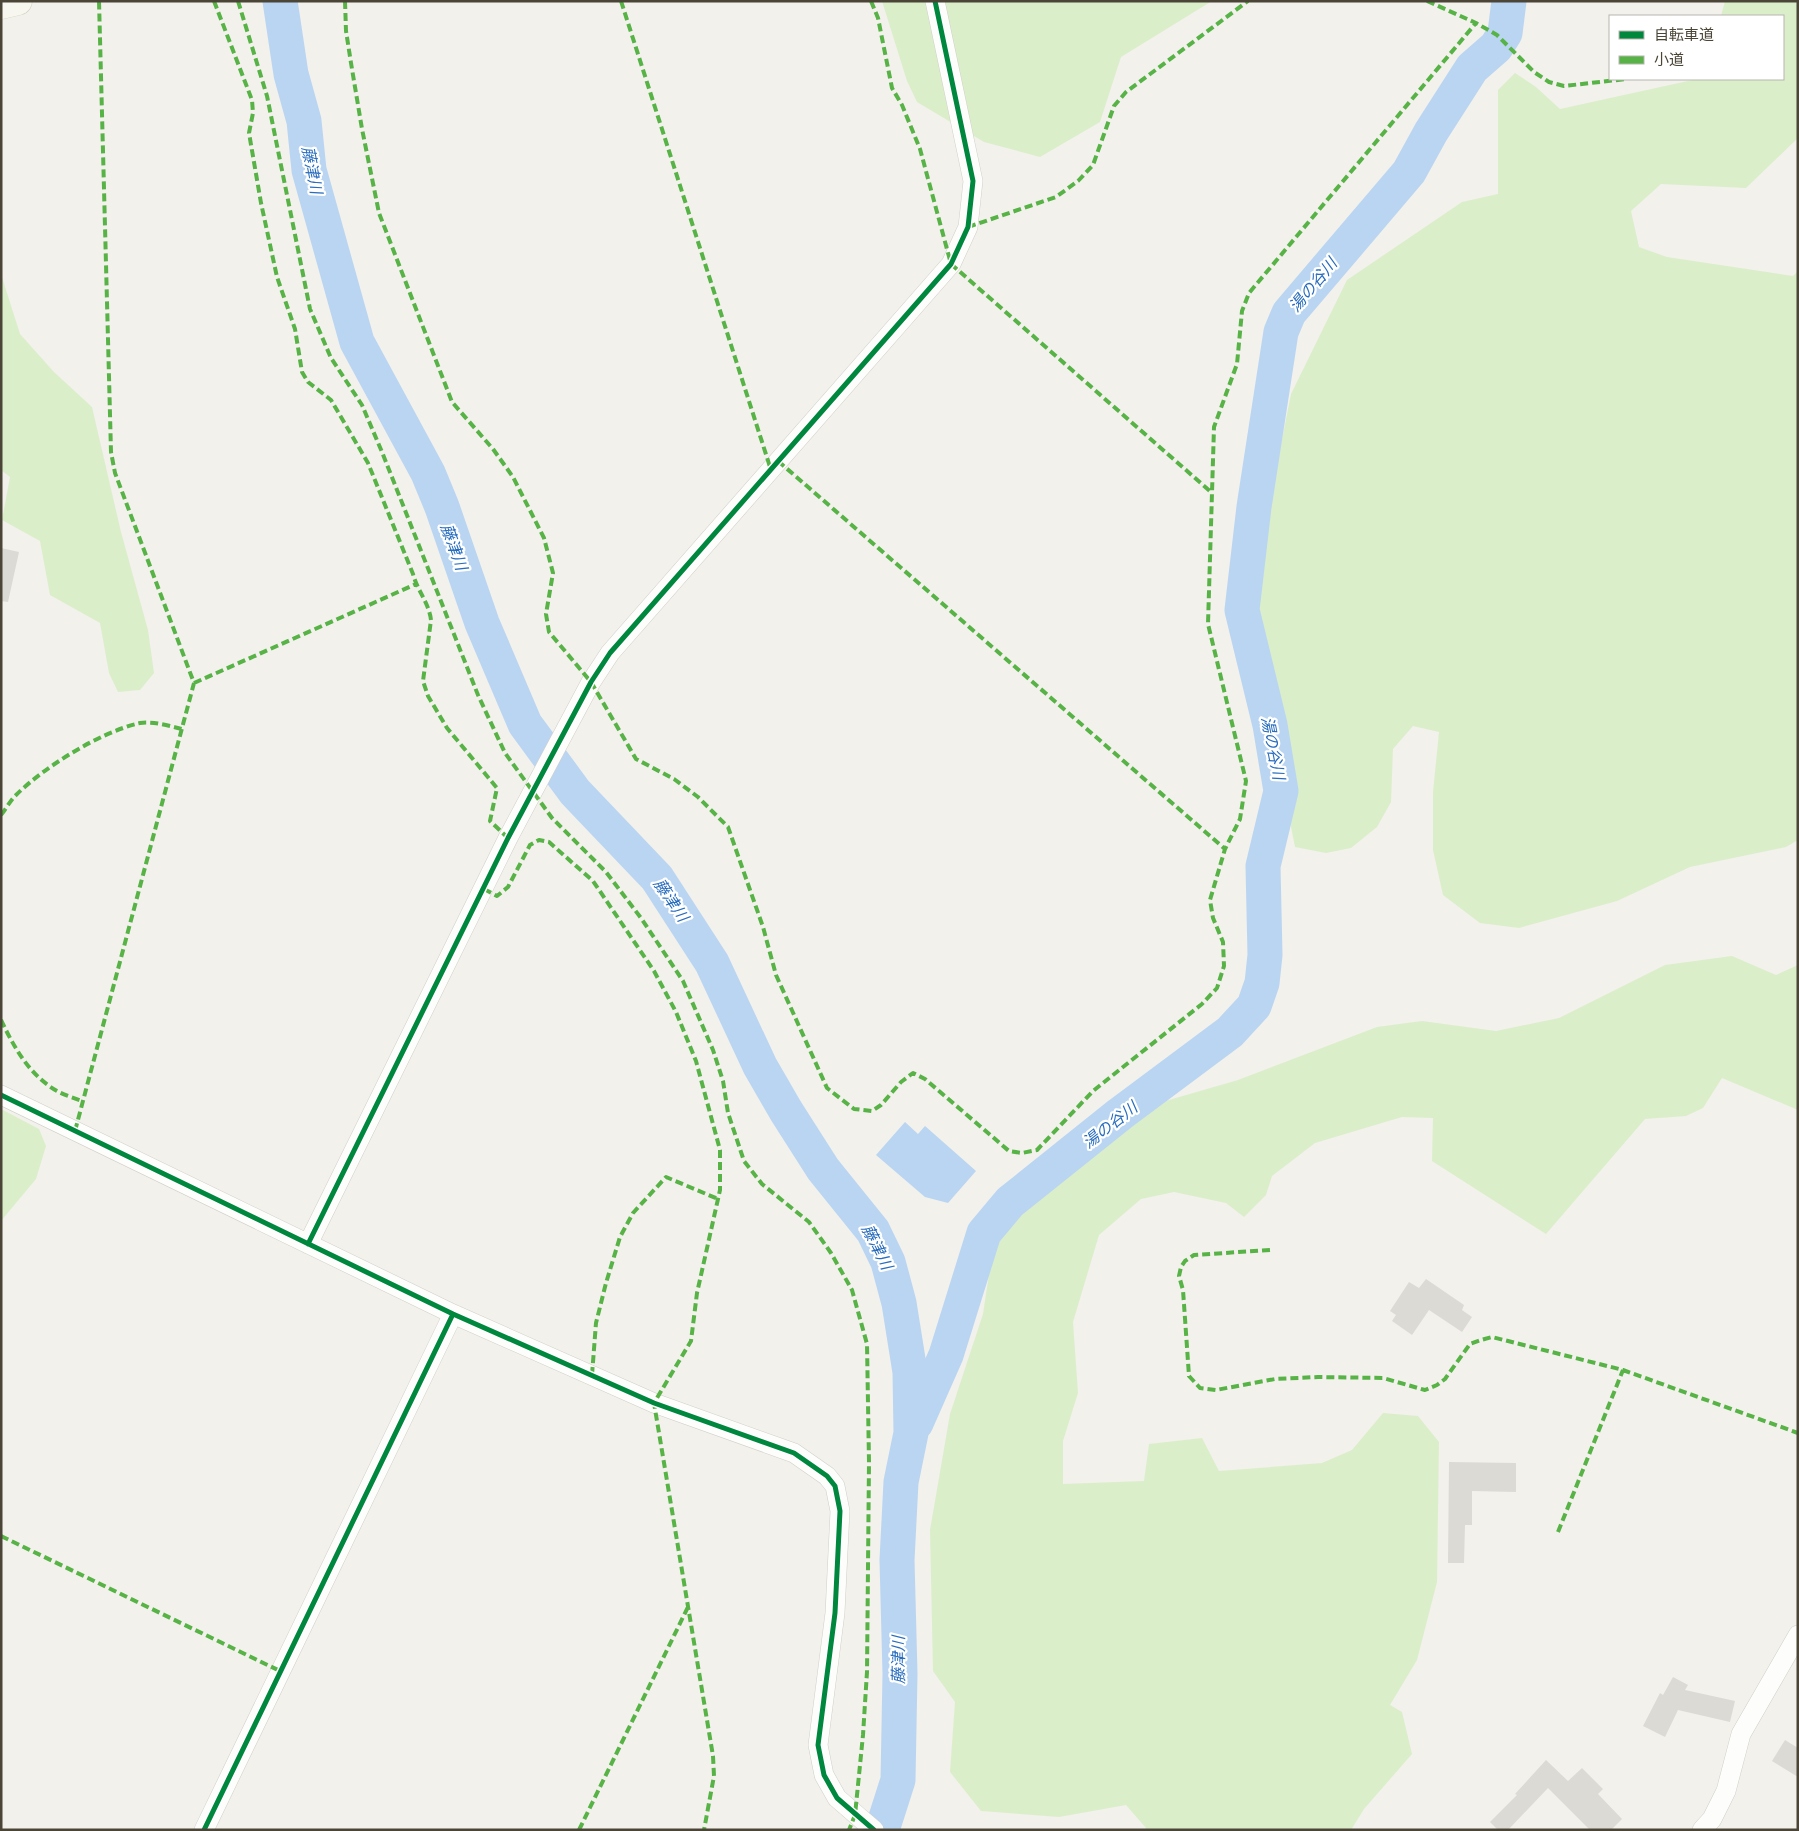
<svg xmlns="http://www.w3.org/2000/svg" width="1799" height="1831" font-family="'Public Sans','Noto Sans JP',sans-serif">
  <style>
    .green { fill: #dbeeca }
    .water { fill: #bad5f2 }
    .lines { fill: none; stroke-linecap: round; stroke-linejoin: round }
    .river { stroke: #bad5f2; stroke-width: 35 }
    .building { fill: #dcdad4 }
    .minor-casing { stroke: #d0cfc9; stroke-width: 20 }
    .secondary-casing { stroke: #d2d0c2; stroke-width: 29 }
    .minor { stroke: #fdfdfc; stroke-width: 19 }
    .secondary { stroke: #f7f6ef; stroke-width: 28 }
    .quiet { stroke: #57b346; stroke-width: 4; stroke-dasharray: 8 4; stroke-linecap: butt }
    .cycleway-casing { stroke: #fff; stroke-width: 8 }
    .cycleway { stroke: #00873e; stroke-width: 5 }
    .labels { text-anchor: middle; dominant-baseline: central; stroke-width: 4.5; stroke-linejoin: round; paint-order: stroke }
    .water-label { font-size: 16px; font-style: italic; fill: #276cbe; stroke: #fff }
  </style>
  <rect width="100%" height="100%" fill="#f2f1ec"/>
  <path class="green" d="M 882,1 L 1212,1 L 1121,57 L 1100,122 L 1040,157 L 984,142 L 917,102 L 907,81 Z
    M 1725,1 L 1798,1 L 1798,138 L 1746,188 L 1661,184 L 1631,211 L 1639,247 L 1667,257 L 1793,276 L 1798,271 L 1798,840 L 1786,847 L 1690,867 L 1617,901 L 1519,928 L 1480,923 L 1443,895 L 1433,850 L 1433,792 L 1439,732 L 1413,726 L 1393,749 L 1391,802 L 1377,827 L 1351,848 L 1326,853 L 1295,847 L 1248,610 L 1291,394 L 1347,280 L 1462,202 L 1498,194 L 1498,90 L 1515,73 L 1536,87 L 1560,109 L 1697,79 L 1783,79 L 1783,16 L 1721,16 Z
    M 1,274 L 20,334 L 54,372 L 92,407 L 121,532 L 148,630 L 154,673 L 140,690 L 118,692 L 109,673 L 100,623 L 50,595 L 40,541 L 2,520 L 10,477 L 1,470 Z
    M 1732,956 L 1776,975 L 1798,965 L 1798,1110 L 1722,1078 L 1703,1108 L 1686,1116 L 1645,1119 L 1546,1234 L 1432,1161 L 1433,1118 L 1402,1117 L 1315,1143 L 1272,1176 L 1266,1195 L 1244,1217 L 1226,1203 L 1174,1192 L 1141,1199 L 1099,1235 L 1073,1322 L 1078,1393 L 1063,1441 L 1063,1484 L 1144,1481 L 1149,1444 L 1202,1438 L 1219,1471 L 1322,1463 L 1352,1450 L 1383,1413 L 1418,1416 L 1439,1442 L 1437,1582 L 1417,1660 L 1390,1705 L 1402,1712 L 1412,1754 L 1364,1809 L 1351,1830 L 1145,1830 L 1146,1828 L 1126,1805 L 1059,1817 L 981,1811 L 950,1772 L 955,1702 L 933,1671 L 930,1530 L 950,1414 L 983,1314 L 994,1241 L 1023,1208 L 1097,1143 L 1162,1102 L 1238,1080 L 1377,1027 L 1422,1021 L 1496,1031 L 1559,1018 L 1665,965 Z
    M 1,1109 L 39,1129 L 46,1146 L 36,1179 L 1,1221 Z"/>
  <path class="water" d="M 905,1122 L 918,1134 L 925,1126 L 976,1171 L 948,1203 L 925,1197 L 876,1155 Z"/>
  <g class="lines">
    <path class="river" d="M 280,1 L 291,74 L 304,121 L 309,170 L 357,342 L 428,473 L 442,507 L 482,623 L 525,724 L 575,792 L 657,878 L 712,963 L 760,1066 L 786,1111 L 823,1169 L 873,1231 L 888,1262 L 899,1303 L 910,1372 L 911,1433 L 901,1482 L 897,1560 L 900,1674 L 898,1780 L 882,1830
      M 916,1423 L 946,1355 L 984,1233 L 1010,1202 L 1120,1114 L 1230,1032 L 1254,1006 L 1262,983 L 1265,955 L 1263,866 L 1281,791 L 1270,725 L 1242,610 L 1254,507 L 1281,332 L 1289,313 L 1409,172 L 1431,132 L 1472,68 L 1496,47 L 1505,33 L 1509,1"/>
  </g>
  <path class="building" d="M 1,548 L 19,552 L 8,602 L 1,601 Z
    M 1426,1279 L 1464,1305 L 1462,1310 L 1472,1317 L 1462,1332 L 1429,1310 L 1412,1335 L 1392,1321 L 1396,1315 L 1390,1311 L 1409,1282 L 1419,1288 Z
    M 1449,1462 L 1516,1463 L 1516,1492 L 1472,1491 L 1472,1525 L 1465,1525 L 1464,1563 L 1448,1563 Z
    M 1673,1677 L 1688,1685 L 1685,1690 L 1735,1701 L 1730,1722 L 1678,1710 L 1665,1737 L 1643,1726 L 1660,1693 L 1663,1695 Z
    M 1785,1740 L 1798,1748 L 1798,1777 L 1772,1761 Z
    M 1546,1760 L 1568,1781 L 1582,1768 L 1603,1789 L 1598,1794 L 1622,1819 L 1611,1830 L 1590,1830 L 1548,1788 L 1508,1830 L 1498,1830 L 1490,1822 L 1517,1795 L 1515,1794 Z"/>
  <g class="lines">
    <defs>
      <path id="minor" d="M 1,1095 L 453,1314 L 654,1403 L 794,1453 L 827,1476 L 835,1486 L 840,1511 L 835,1613 L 818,1745 L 824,1775 L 837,1798 L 874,1830
        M 308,1244 L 508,838 L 591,682 L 610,653 L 951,264 L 968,227 L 973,181 L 935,1
        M 204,1830 L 453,1314
        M 1702,1830 L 1712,1819 L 1726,1791 L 1741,1734 L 1798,1635"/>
      <path id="secondary" d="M 1,5 L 18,1"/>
    </defs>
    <use href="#minor" class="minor-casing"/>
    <use href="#secondary" class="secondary-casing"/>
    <use href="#minor" class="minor"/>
    <use href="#secondary" class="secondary"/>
    <path class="quiet" d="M 214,1 L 252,100 L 253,113 L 249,133 L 261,203 L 277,277 L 295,329 L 302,372 L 308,382 L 331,400 L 368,463 L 413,574 C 417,590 429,603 431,620 L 423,681 L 428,696 L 447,728 L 497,788 L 490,821 L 508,838
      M 238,1 L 267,96 L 310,309 L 331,358 L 362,405 L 382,452 L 478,695 L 505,753 L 552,818 L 606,872 L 641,918 L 683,981 L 713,1050 L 723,1081 L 728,1113 L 744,1161 L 762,1184 L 809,1222 L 831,1253 L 852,1290 L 867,1344 L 869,1462 L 867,1672 L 863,1735 L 855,1815 L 849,1830
      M 345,1 L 346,31 L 351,63 L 362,129 L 379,213 L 452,402 L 493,449 L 513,477 L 544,538 L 553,573 L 546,614 L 549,632 L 591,682 L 636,759 L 674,779 L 698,797 L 728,827 L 763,927 L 776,975 L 827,1088 L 854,1109 L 872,1111 L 881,1105 L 901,1082 L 913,1073 L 925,1079 L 1009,1151 L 1022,1153 L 1037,1150 L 1093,1091 L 1202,1004 L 1217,988 L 1224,966 L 1223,942 L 1213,918 L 1210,900 L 1225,849 L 1240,819 L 1246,781 L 1208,624 L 1214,427 L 1237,364 L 1242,311 L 1249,293 L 1476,23
      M 621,1 L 771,470
      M 871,1 L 878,18 L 892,88 L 902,105 L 920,149 L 951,264 L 1211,492
      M 1427,1 L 1476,23 L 1497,35 L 1534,72 L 1549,82 L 1564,86 L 1626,79
      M 968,227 L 1056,197 L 1078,181 L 1093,165 L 1114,106 L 1126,92 L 1248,1
      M 778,461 L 1225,849
      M 194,683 L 416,584
      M 1,815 C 6,809 10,801 15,796 C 44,767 100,732 140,723 C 154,721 169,726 182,729
      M 484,889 L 497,896 L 508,887 L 530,845 L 539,840 L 549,842 L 593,881 L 654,971 L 676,1012 L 696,1061 L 720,1150 L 720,1190 L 697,1293 L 691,1341 L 654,1403 L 713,1756 L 714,1776 L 704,1830
      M 1,1020 C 14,1047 29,1075 57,1091 C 64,1095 74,1098 82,1101
      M 75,1131 L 194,683 L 115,473 L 111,452 L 99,1
      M 1270,1250 L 1194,1255 L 1185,1261 L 1181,1267 L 1179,1276 L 1183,1290 L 1189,1376 L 1200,1388 L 1216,1390 L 1275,1379 L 1318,1377 L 1383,1378 L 1425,1390 L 1437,1385 L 1445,1379 L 1470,1344 L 1481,1340 L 1492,1337 L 1623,1370 L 1798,1433
      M 592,1375 L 596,1323 L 606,1283 L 620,1237 L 633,1213 L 666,1177 L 718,1199
      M 1558,1532 L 1623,1370
      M 1,1536 L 280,1671
      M 579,1830 L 688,1607"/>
    <defs>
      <path id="cycleway" d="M 1,1095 L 453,1314 L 654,1403 L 794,1453 L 827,1476 L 835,1486 L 840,1511 L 835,1613 L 818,1745 L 824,1775 L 837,1798 L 874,1830
        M 308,1244 L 508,838 L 591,682 L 610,653 L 951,264 L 968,227 L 973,181 L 935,1
        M 204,1830 L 453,1314"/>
    </defs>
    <use href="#cycleway" class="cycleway-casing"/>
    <use href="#cycleway" class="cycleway"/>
  </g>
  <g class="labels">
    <g class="water-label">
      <text transform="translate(312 170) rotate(79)">藤津川</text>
      <text transform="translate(1313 285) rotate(-50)">湯の谷川</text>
      <text transform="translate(454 547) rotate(70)">藤津川</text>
      <text transform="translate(1273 748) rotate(79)">湯の谷川</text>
      <text transform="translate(671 900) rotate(56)">藤津川</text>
      <text transform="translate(1110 1125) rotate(-38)">湯の谷川</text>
      <text transform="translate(877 1247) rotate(63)">藤津川</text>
      <text transform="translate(898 1660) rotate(-90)">藤津川</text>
    </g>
  </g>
  <rect width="1799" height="1831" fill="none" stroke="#4a4536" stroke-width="5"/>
  <rect x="1609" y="15" width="175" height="65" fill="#ffffff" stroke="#b7b5af"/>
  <rect x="1619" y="31" width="25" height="8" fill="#00873e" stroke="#b7b5af"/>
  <text x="1654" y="40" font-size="15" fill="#4a4536">自転車道</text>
  <rect x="1619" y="56" width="25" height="8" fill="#57b346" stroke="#b7b5af"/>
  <text x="1654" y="65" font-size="15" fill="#4a4536">小道</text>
</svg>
